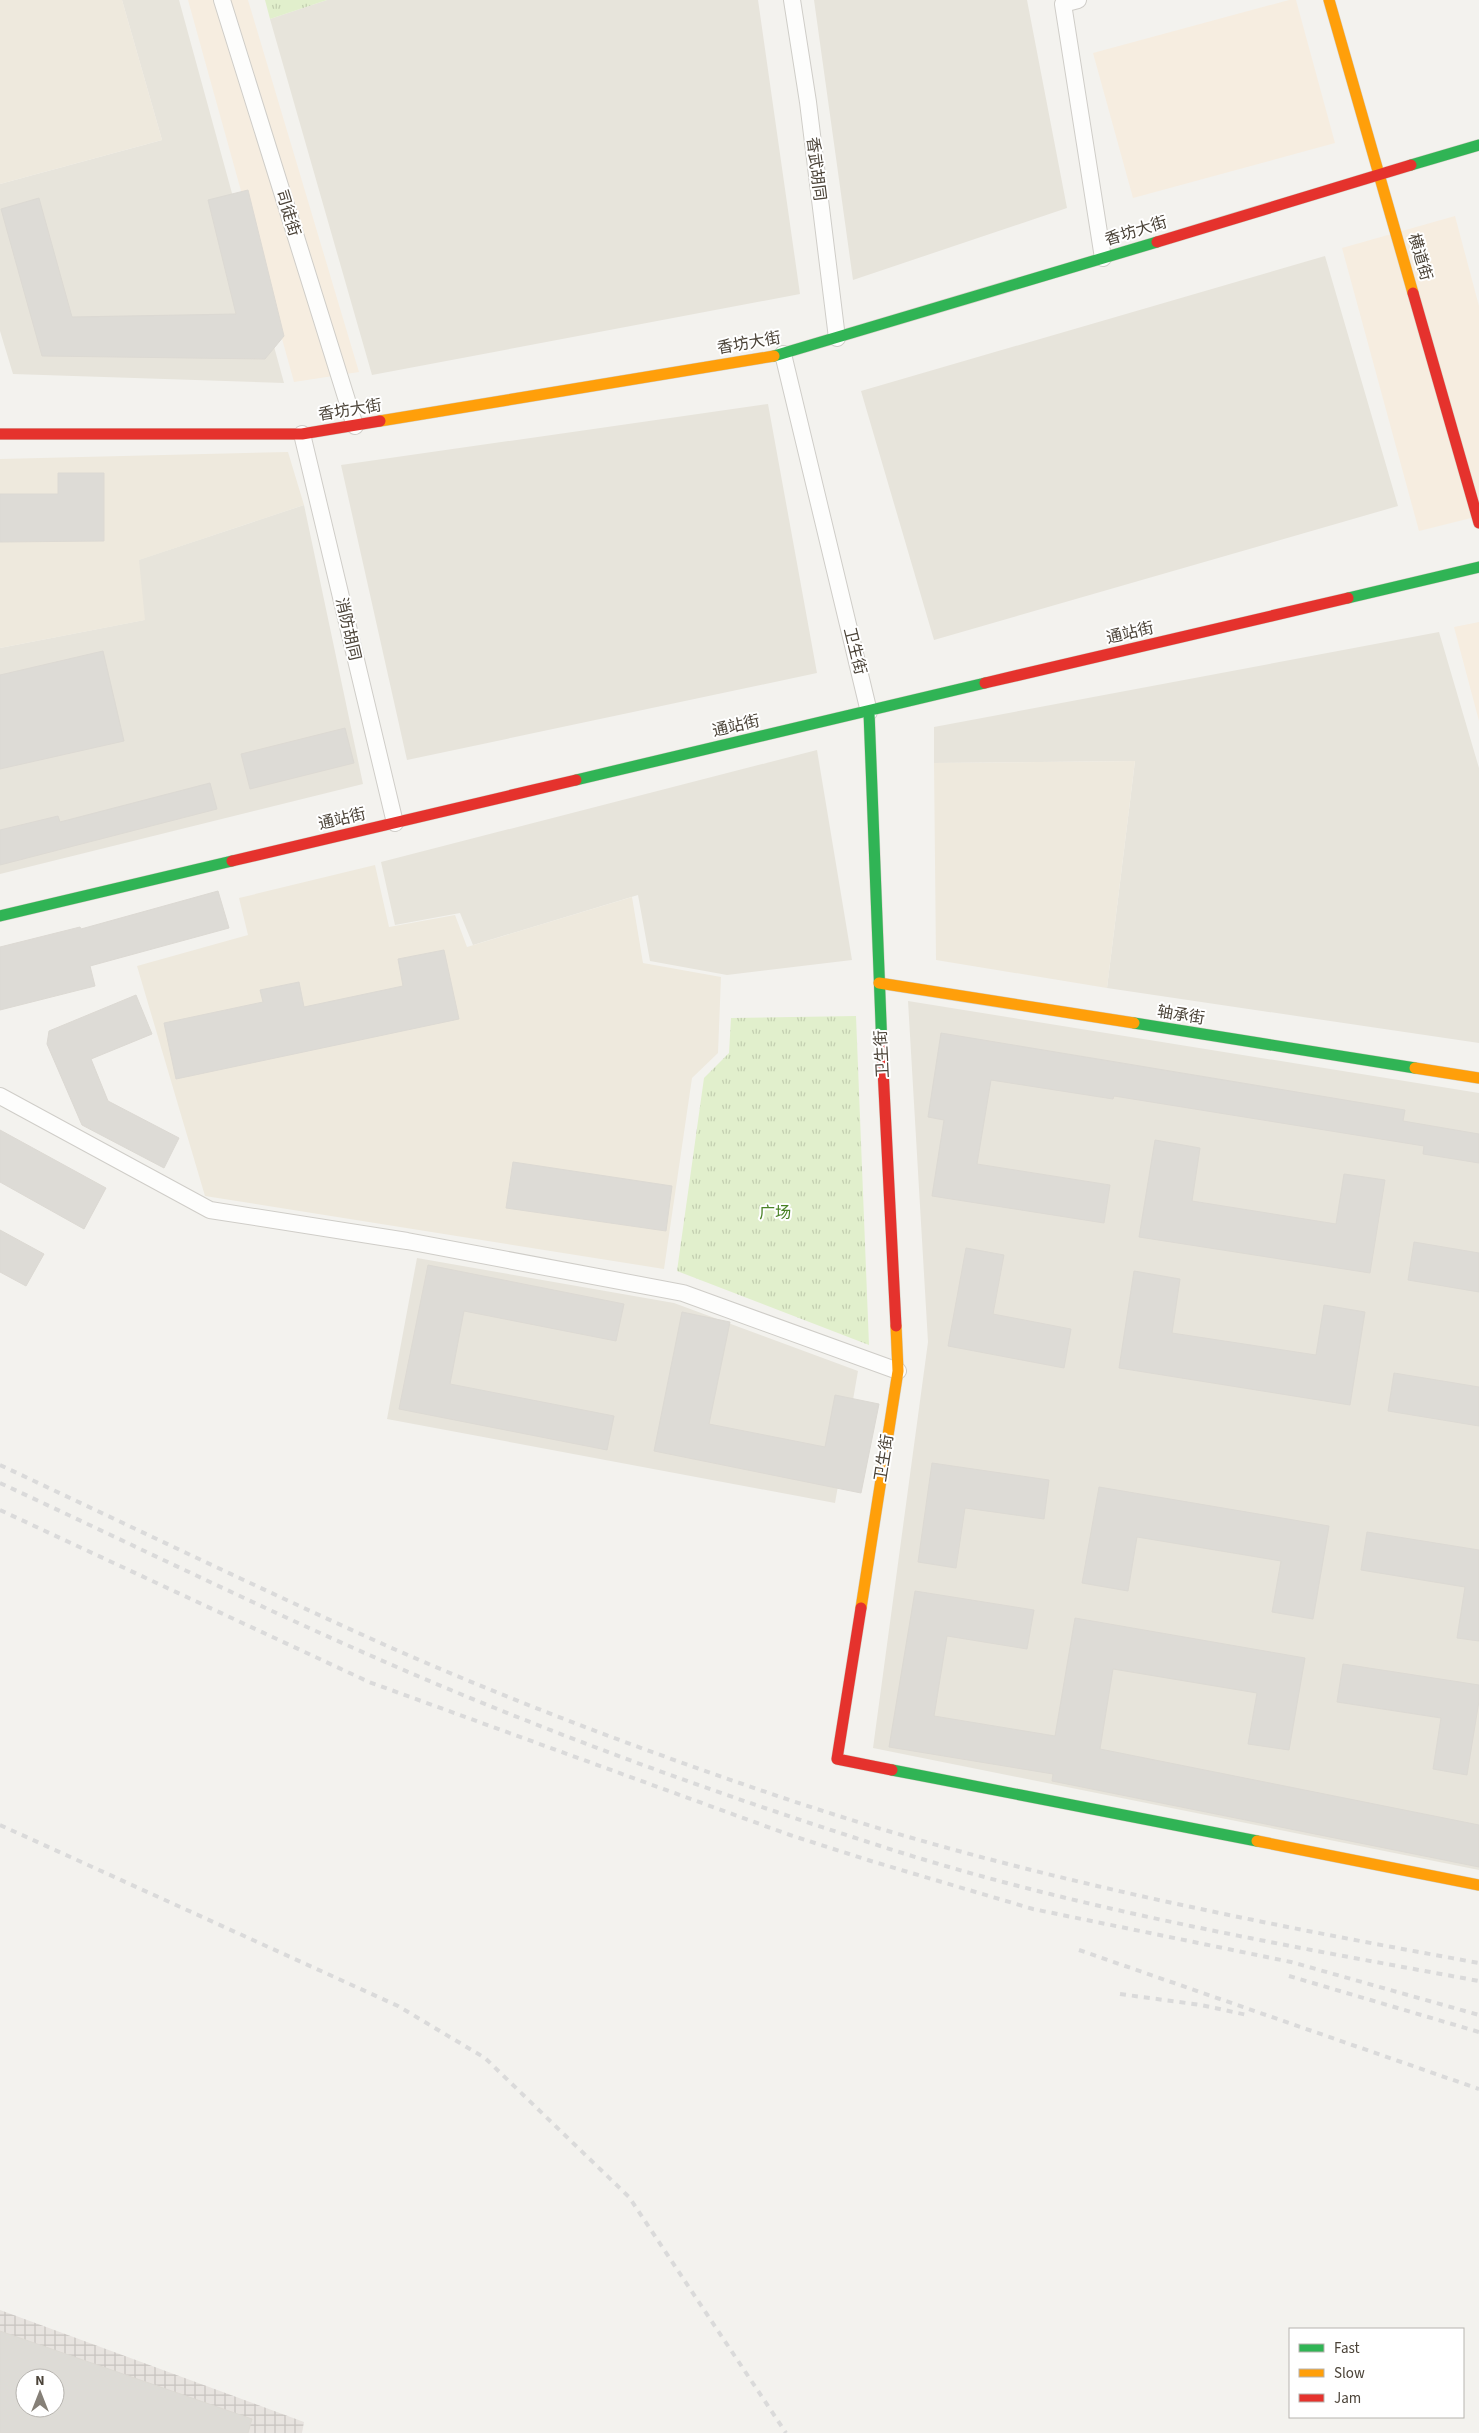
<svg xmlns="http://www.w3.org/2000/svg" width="1479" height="2433" font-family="'Source Sans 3','Noto Sans SC',sans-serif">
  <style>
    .residential { fill: #e7e4db }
    .commercial { fill: #f6ede0 }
    .industrial { fill: url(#industrial-grid); fill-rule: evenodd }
    .education { fill: #eee9dd }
    .park { fill: url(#park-tufts) }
    .building { fill: #dddbd6; stroke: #dcd9d3; fill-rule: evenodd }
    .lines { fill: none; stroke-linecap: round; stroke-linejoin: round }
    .street-casing { stroke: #cfcdc8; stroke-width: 18 }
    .fast-casing { stroke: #d3cfc4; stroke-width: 12 }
    .slow-casing { stroke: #d3cfc4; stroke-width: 12 }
    .jam-casing { stroke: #d3cfc4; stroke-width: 12 }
    .street { stroke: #fdfdfc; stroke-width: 16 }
    .fast { stroke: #30b455; stroke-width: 11 }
    .slow { stroke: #ff9f0a; stroke-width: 11 }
    .jam { stroke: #e5322d; stroke-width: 11 }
    .rail { stroke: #dadada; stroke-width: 4; stroke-dasharray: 6 6; stroke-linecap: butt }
    .labels { text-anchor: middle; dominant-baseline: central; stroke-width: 4; stroke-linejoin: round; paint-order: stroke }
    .street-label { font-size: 16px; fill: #4b4338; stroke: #fff }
    .park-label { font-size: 16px; fill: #498226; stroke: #fff }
  </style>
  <defs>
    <pattern id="industrial-grid" width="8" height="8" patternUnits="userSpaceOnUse" patternTransform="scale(1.25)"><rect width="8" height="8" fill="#e7e3df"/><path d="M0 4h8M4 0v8" fill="none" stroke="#c8c4c0"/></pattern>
    <pattern id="park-tufts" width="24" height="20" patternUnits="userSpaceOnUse" patternTransform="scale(1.25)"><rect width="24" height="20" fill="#e1efcc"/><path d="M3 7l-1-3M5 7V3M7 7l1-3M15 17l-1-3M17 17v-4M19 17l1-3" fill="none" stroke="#c3ceb0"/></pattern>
  </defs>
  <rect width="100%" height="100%" fill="#f3f2ee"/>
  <path class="residential" d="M 122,0 L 179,0 L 284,383 L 13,374 L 0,331 L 0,184 L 162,140 Z
    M 327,0 L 758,0 L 800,294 L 372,375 L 270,19 Z
    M 814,0 L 1027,0 L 1067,208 L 853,280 Z
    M 1325,256 L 1398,506 L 934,640 L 861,391 Z
    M 768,404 L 817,673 L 407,760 L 341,465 Z
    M 304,505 L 363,784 L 0,874 L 0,648 L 144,620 L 138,560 Z
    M 1439,632 L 1479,768 L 1479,1043 L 1107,988 L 1135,761 L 934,763 L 934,727 Z
    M 817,750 L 852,960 L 727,975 L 650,961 L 638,895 L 473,945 L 460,913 L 395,925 L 381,862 Z
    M 908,1001 L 1479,1093 L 1479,1870 L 873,1748 L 928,1342 Z
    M 417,1258 L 674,1303 L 858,1371 L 835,1503 L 387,1419 Z"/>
  <path class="commercial" d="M 188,0 L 248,0 L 359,372 L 294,382 Z
    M 1289,0 L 1296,0 L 1335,143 L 1133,198 L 1093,53 Z
    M 1455,216 L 1479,306 L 1479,516 L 1419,531 L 1342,248 Z
    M 1479,622 L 1479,721 L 1454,627 Z"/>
  <path class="industrial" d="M 0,2310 L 304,2422 L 302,2433 L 0,2433 ZM 25,2378 L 55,2378 L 55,2408 L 25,2408 Z"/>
  <path class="education" d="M 0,0 L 122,0 L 162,140 L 0,184 Z
    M 288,452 L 304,505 L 139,560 L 145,620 L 0,648 L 0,459 Z
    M 1135,761 L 1107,988 L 936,960 L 934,763 Z
    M 375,865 L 389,927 L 455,915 L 467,947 L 632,897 L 643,963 L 721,977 L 718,1053 L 692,1078 L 664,1269 L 205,1196 L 137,966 L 248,935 L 239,898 Z"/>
  <path class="park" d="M 265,0 L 327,0 L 270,19 Z
    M 856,1016 L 869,1345 L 677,1271 L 704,1078 L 729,1053 L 731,1018 Z"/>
  <path class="building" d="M 248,190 L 284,336 L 265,359 L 42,356 L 1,209 L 39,198 L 72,317 L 236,314 L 208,200 Z
    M 58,473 L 104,473 L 104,541 L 0,542 L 0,494 L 58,494 Z
    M 103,651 L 124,741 L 0,769 L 0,675 Z
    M 345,728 L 354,763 L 250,789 L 241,754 Z
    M 210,783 L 217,809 L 0,865 L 0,830 L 58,816 L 60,822 Z
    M 218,891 L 229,928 L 90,966 L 95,986 L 0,1010 L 0,947 L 80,927 L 81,929 Z
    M 444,950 L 459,1019 L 176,1079 L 164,1023 L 263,1002 L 260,990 L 299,982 L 304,1007 L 403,986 L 398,959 Z
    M 136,995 L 152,1034 L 91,1059 L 108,1101 L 179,1138 L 164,1168 L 82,1125 L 47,1044 L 49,1031 Z
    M 941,1033 L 1405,1110 L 1403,1121 L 1479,1134 L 1479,1163 L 1423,1154 L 1424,1146 L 1114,1096 L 1113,1099 L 991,1080 L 977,1164 L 1110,1185 L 1104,1223 L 932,1196 L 944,1120 L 928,1117 Z
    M 0,1130 L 106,1188 L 84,1229 L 0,1182 Z
    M 1155,1140 L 1200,1148 L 1192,1201 L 1336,1224 L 1344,1174 L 1385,1180 L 1370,1273 L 1139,1237 Z
    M 513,1162 L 672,1186 L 666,1231 L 506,1208 Z
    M 0,1230 L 44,1254 L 26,1286 L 0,1272 Z
    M 1414,1242 L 1479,1253 L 1479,1292 L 1408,1280 Z
    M 966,1248 L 1004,1255 L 993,1314 L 1071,1329 L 1064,1368 L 948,1346 Z
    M 428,1265 L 624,1304 L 616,1341 L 464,1311 L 450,1384 L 614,1416 L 607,1450 L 399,1409 Z
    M 1134,1271 L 1180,1279 L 1172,1333 L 1316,1355 L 1324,1305 L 1365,1312 L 1350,1405 L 1119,1368 Z
    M 682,1312 L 730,1322 L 709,1424 L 825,1447 L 835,1395 L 879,1404 L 861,1493 L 654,1451 Z
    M 1394,1373 L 1479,1387 L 1479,1426 L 1388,1411 Z
    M 932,1463 L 1049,1480 L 1044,1519 L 965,1508 L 956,1568 L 918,1562 Z
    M 1099,1487 L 1329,1526 L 1313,1619 L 1272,1612 L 1281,1561 L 1137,1537 L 1128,1591 L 1082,1583 Z
    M 1367,1532 L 1479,1550 L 1479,1641 L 1457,1638 L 1465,1587 L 1361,1570 Z
    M 915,1591 L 1034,1610 L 1027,1649 L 947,1636 L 934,1716 L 1055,1736 L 1075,1618 L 1305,1658 L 1289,1750 L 1248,1744 L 1257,1693 L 1113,1669 L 1100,1749 L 1479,1825 L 1479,1867 L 1052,1781 L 1053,1774 L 889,1747 Z
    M 1343,1664 L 1479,1685 L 1479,1701 L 1467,1775 L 1433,1769 L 1441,1718 L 1337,1702 Z
    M 0,2331 L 252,2419 L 248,2433 L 0,2433 ZM 25,2378 L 55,2378 L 55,2408 L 25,2408 Z"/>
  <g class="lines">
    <defs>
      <path id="street" d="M 222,0 L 355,426
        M 792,0 L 808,102 L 837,338
        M 1078,0 L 1063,4 L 1103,258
        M 783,354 L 869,712
        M 302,434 L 395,823
        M 0,1096 L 210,1210 L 407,1241 L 683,1293 L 898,1371"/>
      <path id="fast" d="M 1411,165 L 1479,145
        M 774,356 L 1157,242
        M 1348,598 L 1479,567
        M 869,712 L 882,1049
        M 576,780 L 985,683
        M 0,916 L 232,861
        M 1134,1023 L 1415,1068
        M 892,1770 L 1257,1841"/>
      <path id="slow" d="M 1329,0 L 1413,293
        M 380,421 L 774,356
        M 879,983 L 1134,1023
        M 1415,1068 L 1479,1078
        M 861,1608 L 898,1371 L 896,1326
        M 1257,1841 L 1479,1885"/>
      <path id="jam" d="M 1157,242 L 1411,165
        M 1413,293 L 1479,523
        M 0,434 L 302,434 L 380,421
        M 985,683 L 1348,598
        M 232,861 L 576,780
        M 882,1049 L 896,1326
        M 861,1608 L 837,1759 L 892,1770"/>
    </defs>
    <use href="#street" class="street-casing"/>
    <use href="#fast" class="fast-casing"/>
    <use href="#slow" class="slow-casing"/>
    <use href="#jam" class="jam-casing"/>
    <use href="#street" class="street"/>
    <use href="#fast" class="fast"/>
    <use href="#slow" class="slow"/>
    <use href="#jam" class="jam"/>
    <path class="rail" d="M 0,1465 C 128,1525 256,1587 385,1645 C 507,1699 634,1747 760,1790 C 994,1871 1236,1919 1479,1963
      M 0,1483 C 164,1559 327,1641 495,1708 C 616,1757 740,1801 865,1841 C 1064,1907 1273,1943 1479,1981
      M 0,1510 L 369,1682 L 790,1835 L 871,1861 L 1033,1909 L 1291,1962 L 1479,2015
      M 0,1825 L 398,2006 L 485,2058 L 629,2197 L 786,2433
      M 1079,1950 L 1479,2089
      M 1289,1976 L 1479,2032
      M 1120,1994 L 1201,2005 L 1247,2015"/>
  </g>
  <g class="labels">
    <g class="street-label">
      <text transform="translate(816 169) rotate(83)">香武胡同</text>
      <text transform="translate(288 213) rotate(73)">司徒街</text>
      <text transform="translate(1136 231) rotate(-17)">香坊大街</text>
      <text transform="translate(1420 257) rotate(74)">横道街</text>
      <text transform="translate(749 343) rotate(-10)">香坊大街</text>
      <text transform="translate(350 410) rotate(-9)">香坊大街</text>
      <text transform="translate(348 629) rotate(77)">消防胡同</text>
      <text transform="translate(1130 633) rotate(-13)">通站街</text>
      <text transform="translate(855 651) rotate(76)">卫生街</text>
      <text transform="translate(736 726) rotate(-13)">通站街</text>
      <text transform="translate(342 819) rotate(-13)">通站街</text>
      <text transform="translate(1181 1015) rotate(9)">轴承街</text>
      <text transform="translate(882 1054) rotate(-93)">卫生街</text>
      <text transform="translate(884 1458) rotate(-81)">卫生街</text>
    </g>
    <g class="park-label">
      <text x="775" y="1213">广场</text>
    </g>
  </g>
  <rect x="1289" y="2328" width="175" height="90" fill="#ffffff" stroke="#b7b4af"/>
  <rect x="1299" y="2344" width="25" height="8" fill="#30b455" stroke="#b7b4af"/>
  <text x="1334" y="2353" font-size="15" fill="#4b4338">Fast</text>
  <rect x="1299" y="2369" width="25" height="8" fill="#ff9f0a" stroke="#b7b4af"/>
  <text x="1334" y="2378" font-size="15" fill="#4b4338">Slow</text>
  <rect x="1299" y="2394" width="25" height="8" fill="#e5322d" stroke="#b7b4af"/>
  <text x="1334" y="2403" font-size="15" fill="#4b4338">Jam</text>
  <g transform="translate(40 2393)"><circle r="24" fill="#ffffff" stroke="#b7b4af"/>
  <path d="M0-4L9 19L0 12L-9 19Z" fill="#868078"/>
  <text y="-8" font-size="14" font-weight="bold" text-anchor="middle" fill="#4b4338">N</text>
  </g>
</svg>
